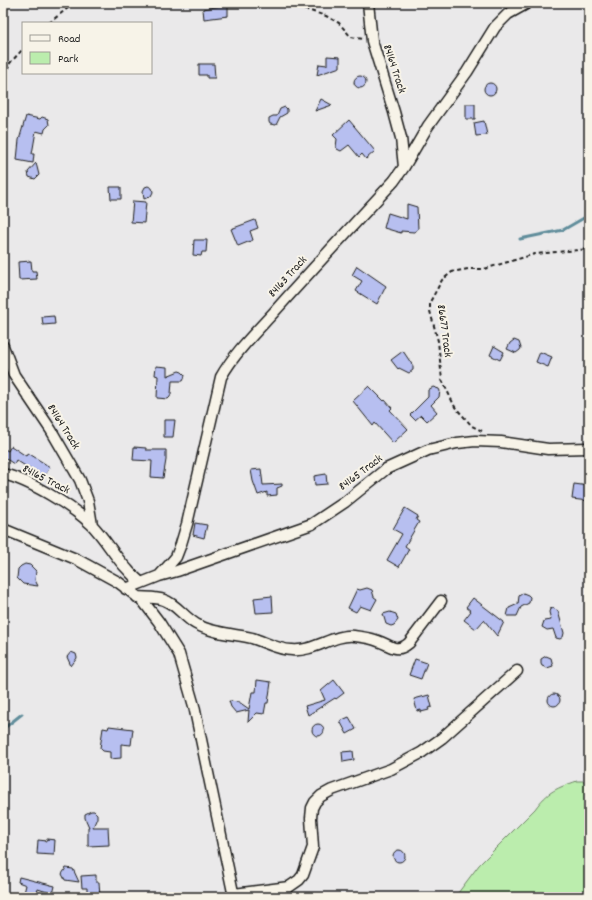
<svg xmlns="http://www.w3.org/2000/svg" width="592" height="900" font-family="Dekko,sans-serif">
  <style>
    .green { fill: #bbedad; stroke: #6c8464 }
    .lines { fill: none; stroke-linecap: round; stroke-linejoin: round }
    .stream { stroke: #618d9b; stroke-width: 3 }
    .building { fill: #b7bff0; stroke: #1c1c1c }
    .minor-casing { stroke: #1c1c1c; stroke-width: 13 }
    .path { stroke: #1c1c1c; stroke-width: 2; stroke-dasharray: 4 3; stroke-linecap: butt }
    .minor { stroke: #f7f3e8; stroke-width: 10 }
    .labels { text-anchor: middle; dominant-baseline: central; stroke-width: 4; stroke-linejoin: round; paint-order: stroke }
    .street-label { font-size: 12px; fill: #1c1c1c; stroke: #f7f3e8 }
  </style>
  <rect width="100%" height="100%" fill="#eae9ea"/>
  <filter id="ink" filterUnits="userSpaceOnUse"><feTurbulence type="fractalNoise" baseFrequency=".025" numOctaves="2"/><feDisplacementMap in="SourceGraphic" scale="8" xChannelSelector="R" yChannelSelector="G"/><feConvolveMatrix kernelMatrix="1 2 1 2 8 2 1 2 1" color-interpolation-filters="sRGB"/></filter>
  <g filter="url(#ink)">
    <path class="green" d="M 577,781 L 584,781 L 589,785 L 589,897 L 455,897 L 479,865 L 535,809 C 548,791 557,788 577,781 Z"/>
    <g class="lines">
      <path class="stream" d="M 520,239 L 563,230 L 589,215
        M 3,729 L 22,714"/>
    </g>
    <path class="building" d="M 228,5 L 228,16 L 204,19 L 203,9 Z
      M 327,56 L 340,57 L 340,67 L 317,75 L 319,64 L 327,65 Z
      M 199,64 L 214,64 L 215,78 L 207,78 L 207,75 L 199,75 Z
      M354 82a6 6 0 1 1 12 0a6 6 0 1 1-12 0Z
      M484 89a6 6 0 1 1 12 0a6 6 0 1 1-12 0Z
      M 321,99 L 332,105 L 315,111 Z
      M 466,104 L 475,104 L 475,119 L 466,119 Z
      M 285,107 L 287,109 L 287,113 L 280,117 L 276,125 L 270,124 L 269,122 L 269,118 L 273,116 L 277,116 L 280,109 Z
      M 26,116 L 40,119 L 42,117 L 48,119 L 49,125 L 45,129 L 44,133 L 36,131 L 32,154 L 34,154 L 33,163 L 17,160 L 19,140 Z
      M 349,120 L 375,151 L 366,159 L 362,154 L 359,157 L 349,145 L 341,151 L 337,149 L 336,147 L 337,139 L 333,135 Z
      M 484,121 L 487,135 L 476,136 L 474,123 Z
      M 36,163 L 39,175 L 35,179 L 29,177 L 28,172 Z
      M 148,186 L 152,188 L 153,192 L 151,196 L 144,199 L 143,191 L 145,187 Z
      M 110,187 L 121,187 L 121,199 L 111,199 Z
      M 133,201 L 146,202 L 144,223 L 131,222 Z
      M 407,204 L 417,207 L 418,229 L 414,232 L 401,231 L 401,233 L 384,228 L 388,213 L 407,219 Z
      M 255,220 L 258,228 L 250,231 L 253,240 L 238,246 L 231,229 Z
      M 194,240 L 207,240 L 206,252 L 202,252 L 201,256 L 193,255 Z
      M 31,261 L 32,271 L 36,271 L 37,279 L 19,280 L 18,262 Z
      M 357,266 L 386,286 L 377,304 L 356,291 L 362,281 L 352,275 Z
      M 54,316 L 55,324 L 43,325 L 42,317 Z
      M 514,340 L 519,342 L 521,348 L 520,350 L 516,353 L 507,349 L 510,343 Z
      M 494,346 L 504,352 L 500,360 L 490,355 Z
      M 403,351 L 413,366 L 413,370 L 409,373 L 399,368 L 398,369 L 391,360 Z
      M 540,352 L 552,357 L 548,367 L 536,362 Z
      M 156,366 L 167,367 L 167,376 L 179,371 L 182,372 L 185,375 L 184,379 L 183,381 L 172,381 L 171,394 L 170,397 L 168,399 L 157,398 L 158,376 L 155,375 Z
      M 369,386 L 384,401 L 385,400 L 392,408 L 390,410 L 408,429 L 393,443 L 375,423 L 373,426 L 353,401 Z
      M 433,387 L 439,389 L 440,391 L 439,397 L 431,405 L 437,412 L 427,421 L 421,415 L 415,420 L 410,415 L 428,397 L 428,390 Z
      M 164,420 L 175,420 L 173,437 L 164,437 Z
      M 11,446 L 26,456 L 28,453 L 50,467 L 44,477 L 40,475 L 38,478 L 28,472 L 30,469 L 16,460 L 14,464 L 3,457 L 3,448 L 8,451 Z
      M 134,447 L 146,448 L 146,450 L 166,450 L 166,460 L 163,478 L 151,477 L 152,461 L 133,460 Z
      M 261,469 L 263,485 L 282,484 L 282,486 L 277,488 L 277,495 L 267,496 L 267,492 L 258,495 L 253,481 L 251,470 Z
      M 326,474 L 327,484 L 315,485 L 314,476 Z
      M 574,484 L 589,486 L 588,501 L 572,499 Z
      M 405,508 L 418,516 L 416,520 L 419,522 L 405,546 L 409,549 L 399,567 L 387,560 L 402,534 L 393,529 Z
      M 195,523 L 207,525 L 204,538 L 193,535 Z
      M 25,564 L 30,565 L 36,571 L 35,580 L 38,586 L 23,584 L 17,578 L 18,569 L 21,566 Z
      M 367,588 L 372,590 L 374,597 L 377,599 L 371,610 L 360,606 L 356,612 L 348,608 L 357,589 L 360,590 Z
      M 523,593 L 528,595 L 530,597 L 529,603 L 521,607 L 517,616 L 507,616 L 509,608 L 518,604 L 519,596 Z
      M 272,596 L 273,612 L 256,613 L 254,598 Z
      M 473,598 L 504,622 L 497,636 L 484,620 L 476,629 L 464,620 L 471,611 L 466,607 Z
      M 553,608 L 558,611 L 564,633 L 563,637 L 560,639 L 556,638 L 553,629 L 547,630 L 542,627 L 544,621 L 551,620 L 549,612 L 550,609 Z
      M 390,612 L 396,614 L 398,620 L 394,625 L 391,626 L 386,624 L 383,614 Z
      M 71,652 L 76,654 L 77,658 L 71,666 L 67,657 Z
      M 546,656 L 551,658 L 553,666 L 547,668 L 542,666 L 541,664 L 541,659 Z
      M 415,659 L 427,663 L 421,679 L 409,675 Z
      M 257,680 L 271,682 L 268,703 L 266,703 L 264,714 L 257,713 L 248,722 L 249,710 L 236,713 L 231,707 L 229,701 L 239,702 L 249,709 L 252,692 L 256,692 Z
      M 334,680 L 344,693 L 336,699 L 335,698 L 308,715 L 305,706 L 325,700 L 321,691 Z
      M548 700a6 6 0 1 1 12 0a6 6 0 1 1-12 0Z
      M 429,695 L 432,707 L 428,708 L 429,710 L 421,712 L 421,710 L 417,711 L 414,699 Z
      M 349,717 L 356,729 L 347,734 L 340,721 Z
      M312 730a6 6 0 1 1 12 0a6 6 0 1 1-12 0Z
      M 109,726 L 133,729 L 131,745 L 121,744 L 121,758 L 110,759 L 110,752 L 103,751 L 100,748 L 103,728 L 108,729 Z
      M 353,751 L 354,760 L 343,762 L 342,752 Z
      M 91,811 L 94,811 L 97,814 L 97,818 L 93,827 L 108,827 L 109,845 L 88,846 L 88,827 L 89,827 L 85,818 L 85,814 Z
      M 47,839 L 55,840 L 54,855 L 37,854 L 38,840 L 47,841 Z
      M393 856a6 6 0 1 1 12 0a6 6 0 1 1-12 0Z
      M 66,868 L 73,869 L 79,882 L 65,880 L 62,874 Z
      M 96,875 L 96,882 L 99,882 L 100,897 L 87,897 L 87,888 L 82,888 L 81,876 Z
      M 19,877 L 55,886 L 53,894 L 38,889 L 36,897 L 23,897 L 26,885 L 18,882 Z"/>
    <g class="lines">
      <defs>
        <path id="minor" d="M 368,3 L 372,41 L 394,112 L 401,138 L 404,167
          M 3,346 L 14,375 L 51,430 L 80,480 L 88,501 L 92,525
          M 3,474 C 29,480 72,506 91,524 C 105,538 114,556 128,570 C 132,575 137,579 141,583
          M 3,529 L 76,559 L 118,582 L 143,601 L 159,622 L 179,654 L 194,706 L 234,897
          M 159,576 L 177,571 L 312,524 L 345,502 L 386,469 L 428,450 L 457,443 L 475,441 L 501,442 L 548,449 L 589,448
          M 126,589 L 159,576 L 169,565 L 176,557 L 181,544 L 187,524 L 221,377 C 235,352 256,332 275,311 C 314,267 354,224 394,181 L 404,167 L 428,126 L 467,72 L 495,27 L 508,14 L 526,4
          M 137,597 C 145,598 156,597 164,600 C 176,604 184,617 196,624 C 212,633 233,634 252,638 C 265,642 278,650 292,650 C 314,652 333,634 354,636 C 362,637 371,638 378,641 C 391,645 396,654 409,643 L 441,601
          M 234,894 L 289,887 L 299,880 L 303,875 L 313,847 L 311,818 L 312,808 L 315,802 L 321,796 L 332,790 L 391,769 L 421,753 L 442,738 L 517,671"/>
      </defs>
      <use href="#minor" class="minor-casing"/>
      <path class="path" d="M 270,3 L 307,10 L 326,16 L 339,23 L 351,37 L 363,39
        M 49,23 L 74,3
        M 3,84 L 10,63 L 23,49
        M 482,431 L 472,426 L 455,407 L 442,380 L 438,341 L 430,311 L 430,302 L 442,280 L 452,272 L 468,269 L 484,269 L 535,254 L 589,249"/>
      <use href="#minor" class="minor"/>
    </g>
  </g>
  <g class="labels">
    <g class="street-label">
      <text transform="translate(394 69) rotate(72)">84164 Track</text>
      <text transform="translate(288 277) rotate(-48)">84163 Track</text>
      <text transform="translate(444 331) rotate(82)">86677 Track</text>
      <text transform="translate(63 427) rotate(58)">84164 Track</text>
      <text transform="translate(361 473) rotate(-37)">84165 Track</text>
      <text transform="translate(46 480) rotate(27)">84165 Track</text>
    </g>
  </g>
  <rect width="592" height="900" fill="none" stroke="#f7f3e8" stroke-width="16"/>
  <rect x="8" y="8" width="576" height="884" fill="none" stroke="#1c1c1c" stroke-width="1.5" filter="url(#ink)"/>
  <rect x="22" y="22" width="130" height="52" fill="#f7f3e8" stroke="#9f9d96"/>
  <rect x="30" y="35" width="20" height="6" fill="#f7f3e8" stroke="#9f9d96"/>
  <text x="58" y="42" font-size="12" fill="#1c1c1c">Road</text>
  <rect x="30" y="52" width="20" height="12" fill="#bbedad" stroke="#9f9d96"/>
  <text x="58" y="62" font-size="12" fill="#1c1c1c">Park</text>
</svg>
